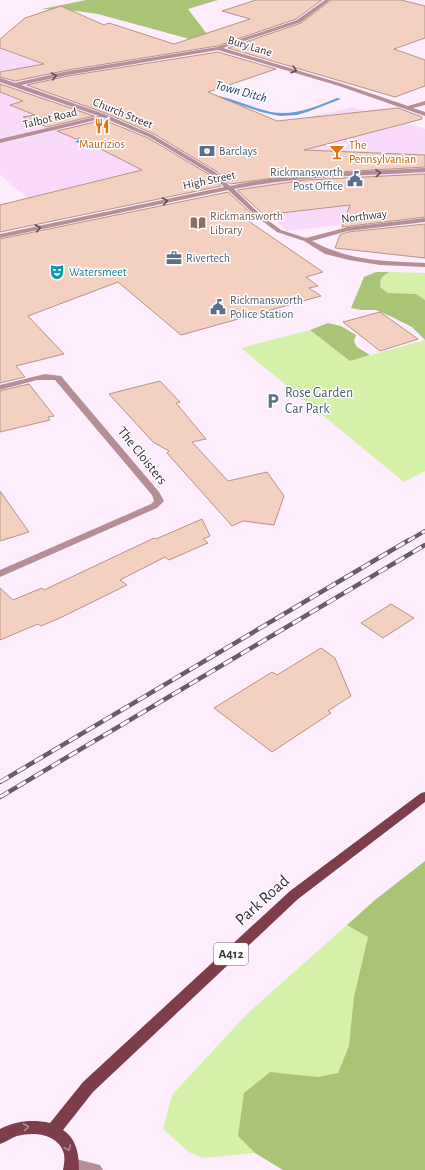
<svg xmlns="http://www.w3.org/2000/svg" width="425" height="1170" font-family="'Alegreya Sans',sans-serif">
  <style>
    .built { fill: #fadafb }
    .green { fill: #d5f0a9 }
    .forest { fill: #a9c477 }
    .lines { fill: none; stroke-linecap: round; stroke-linejoin: round }
    .stream { fill: #629dd7; fill-rule: evenodd }
    .building { fill: #f4d0c0; stroke: #b59485 }
    .minor { fill: #b68f96; fill-rule: evenodd }
    .primary { fill: #7d3d4b; fill-rule: evenodd }
    .rail-far1-casing { stroke: #685c68; stroke-width: 4 }
    .rail-casing { stroke: #685c68; stroke-width: 4.5 }
    .rail-far1 { stroke: #fff; stroke-width: 2.5; stroke-dasharray: 8; stroke-linecap: butt }
    .rail { stroke: #fff; stroke-width: 3; stroke-dasharray: 10; stroke-linecap: butt }
    .oneway { stroke: #5e4c55 }
    .oneway2 { stroke: #b18b93 }
    .labels { text-anchor: middle; dominant-baseline: central; stroke-width: 3; stroke-linejoin: round; paint-order: stroke }
    .far-street-label { font-size: 12px; fill: #392f39; stroke: #fff }
    .far-food-label { font-size: 12px; fill: #c56008; stroke: #fff }
    .far-service-label { font-size: 12px; fill: #4e5e75; stroke: #fff; text-anchor: start }
    .far-education-label { font-size: 12px; fill: #785e54; stroke: #fff; text-anchor: start }
    .far-culture-label { font-size: 12px; fill: #0d838f; stroke: #fff; text-anchor: start }
    .far-water-label { font-size: 13px; font-style: italic; fill: #184269; stroke: #fff }
    .shield { fill: #fff; stroke: #746d74; stroke-width: 1 }
    .shield-label { font-size: 13px; font-weight: bold; fill: #392f39 }
    .service-label { font-size: 14px; fill: #4e5e75; stroke: #fff; text-anchor: start }
    .street-label { font-size: 14px; fill: #392f39; stroke: #fff }
    .near-street-label { font-size: 17px; fill: #392f39; stroke: #fff }
  </style>
  <rect width="100%" height="100%" fill="#fdedfd"/>
  <path class="built" d="M 0,49 L 63,71 L 114,81 L 169,99 L 106,120 L 166,150 L 353,107 L 425,129 L 425,215 L 287,231 L 233,181 L 145,201 L 44,212 L 0,175 Z"/>
  <path class="green" d="M 389,272 L 425,273 L 425,300 L 416,294 L 388,293 L 380,287 L 381,278 Z
    M 310,330 L 350,361 L 425,340 L 425,471 L 404,482 L 241,348 Z
    M 425,861 L 425,1170 L 264,1152 L 203,1158 L 189,1152 L 163,1129 L 172,1095 L 246,1015 L 375,900 Z"/>
  <path class="forest" d="M 86,0 L 218,0 L 188,9 L 210,38 L 208,44 L 98,14 L 77,11 L 42,9 Z
    M 376,272 L 389,272 L 381,278 L 380,287 L 388,293 L 416,294 L 425,300 L 425,340 L 412,327 L 390,316 L 376,310 L 361,310 L 351,308 L 364,277 Z
    M 328,323 L 341,326 L 356,335 L 354,341 L 357,347 L 370,355 L 350,361 L 310,330 Z
    M 425,861 L 425,1170 L 283,1170 L 255,1153 L 238,1136 L 244,1093 L 270,1072 L 318,1077 L 338,1073 L 349,1046 L 354,997 L 368,937 L 347,925 L 375,900 Z"/>
  <g class="lines">
    <path class="stream" d="M 208,94 C 230,97 249,107 271,112 C 294,116 316,107 337,98 L 341,99 L 307,112 L 297,115 L 280,116 L 261,112 L 223,99 L 206,96 L 206,95 Z
      M 88,134 L 92,135 L 79,143 L 75,142 Z"/>
  </g>
  <path class="building" d="M 256,0 L 322,0 L 296,19 L 217,46 L 68,70 L 15,81 L 0,77 L 0,72 L 44,64 L 0,48 L 0,39 L 25,18 L 61,6 L 104,25 L 109,23 L 174,44 L 250,19 L 222,11 Z
    M 331,0 L 401,0 L 425,6 L 425,38 L 394,49 L 425,60 L 425,86 L 395,97 L 228,48 L 301,23 Z
    M 218,52 L 276,69 L 208,92 L 277,121 L 398,108 L 422,117 L 422,119 L 304,150 L 425,155 L 425,167 L 303,174 L 230,184 L 216,171 L 154,134 L 108,114 L 27,85 L 68,76 Z
    M 0,84 L 94,116 L 47,127 L 23,117 L 35,115 L 10,105 L 23,101 L 0,92 Z
    M 104,120 L 148,138 L 210,175 L 221,186 L 0,232 L 0,205 L 142,170 L 79,138 L 76,139 L 57,131 Z
    M 425,174 L 425,217 L 342,227 L 350,205 L 264,215 L 237,190 L 305,180 Z
    M 228,192 L 254,216 L 244,218 L 323,272 L 306,277 L 318,286 L 309,288 L 321,296 L 181,335 L 118,282 L 28,316 L 64,354 L 16,366 L 25,377 L 0,383 L 0,239 Z
    M 425,224 L 425,258 L 335,248 L 340,235 L 348,232 Z
    M 380,312 L 418,339 L 380,351 L 343,322 Z
    M 160,381 L 180,402 L 176,403 L 206,439 L 192,442 L 228,481 L 267,472 L 284,496 L 274,525 L 243,521 L 232,526 L 167,453 L 169,451 L 153,442 L 109,394 Z
    M 29,384 L 54,416 L 48,417 L 50,420 L 0,432 L 0,391 Z
    M 0,491 L 29,532 L 0,541 Z
    M 202,519 L 210,536 L 203,539 L 208,543 L 169,560 L 165,557 L 120,580 L 127,585 L 60,618 L 41,626 L 38,624 L 0,640 L 0,588 L 13,600 L 42,588 L 44,590 L 154,538 L 156,539 Z
    M 391,604 L 414,618 L 383,638 L 361,623 Z
    M 321,648 L 335,658 L 351,696 L 328,711 L 331,713 L 272,752 L 214,708 L 272,672 L 277,675 Z"/>
  <g class="lines">
    <path class="minor" d="M 325,0 L 330,0 L 301,22 L 223,48 L 343,84 L 408,106 L 425,101 L 425,105 L 413,108 L 425,112 L 425,116 L 339,86 L 218,50 L 68,75 L 21,85 L 107,115 L 153,135 L 215,172 L 230,186 C 294,172 360,172 425,168 L 425,172 C 361,176 297,176 234,189 L 261,215 L 281,230 L 306,238 L 348,227 L 425,218 L 425,222 L 348,231 L 312,241 C 350,261 383,261 425,263 L 425,267 L 380,265 L 349,260 L 325,254 L 304,241 L 277,232 L 257,217 L 228,190 L 0,238 L 0,234 L 224,187 L 211,174 L 149,137 L 104,118 L 0,143 L 0,139 L 99,116 L 0,82 L 0,78 L 15,83 L 68,71 L 217,47 L 297,20 Z
      M 45,374 L 61,376 L 159,492 L 164,501 L 157,508 L 0,577 L 0,570 L 151,504 L 154,501 L 152,495 L 55,380 L 37,380 L 0,390 L 0,385 Z
      M 72,1158 L 100,1165 L 103,1170 L 67,1170 L 64,1165 L 67,1160 Z"/>
    <path class="primary" d="M 425,792 L 425,802 L 298,899 L 93,1092 L 63,1130 C 77,1139 79,1155 79,1170 L 63,1170 C 64,1165 65,1159 64,1154 C 59,1134 34,1131 17,1136 C 11,1138 6,1142 0,1144 L 0,1129 C 16,1121 32,1119 50,1123 L 83,1082 L 290,891 L 421,793 Z"/>
    <defs>
      <path id="rail-far1" d="M 408,541 L 425,531"/>
      <path id="rail" d="M 0,782 L 409,540
        M 0,797 L 425,545"/>
    </defs>
    <use href="#rail-far1" class="rail-far1-casing"/>
    <use href="#rail" class="rail-casing"/>
    <use href="#rail-far1" class="rail-far1"/>
    <use href="#rail" class="rail"/>
  </g>
  <defs><path id="oneway-chevron" d="M-2-3.5L2.5 0L-2 3.5" fill="none" stroke-width="1.6" stroke-linecap="round" stroke-linejoin="round"/></defs>
  <g class="oneway">
    <use href="#oneway-chevron" transform="translate(294 70) rotate(17)"/>
    <use href="#oneway-chevron" transform="translate(54 76) rotate(-12)"/>
    <use href="#oneway-chevron" transform="translate(378 173) rotate(-3)"/>
    <use href="#oneway-chevron" transform="translate(165 201) rotate(-12)"/>
    <use href="#oneway-chevron" transform="translate(38 228) rotate(-12)"/>
  </g>
  <g class="oneway2">
    <use href="#oneway-chevron" transform="translate(26 1127) rotate(-7)"/>
    <use href="#oneway-chevron" transform="translate(68 1148) rotate(66)"/>
  </g>
  <defs>
    <symbol id="restaurant-bare" viewBox="-9 -9 18 18"><path d="M-5-6h1v4h1v-4h1v4h1v-4h1v5L-1.5 .5V6h-2V.5L-5-1ZM5-6V6H3V1.5H1.5Q1.5-4 5-6Z" fill="#e8710a" stroke="#fff" stroke-width="2.5" paint-order="stroke"/></symbol>
    <symbol id="bank-bare" viewBox="-9 -9 18 18"><path d="M-6-4H6V4H-6ZM0-2.3a2.3 2.3 0 1 0 0 4.6a2.3 2.3 0 1 0 0-4.6Z" fill="#5c6f8a" stroke="#fff" stroke-width="2.5" paint-order="stroke"/></symbol>
    <symbol id="bar-bare" viewBox="-9 -9 18 18"><path d="M-6-5H6L.8 .8V4.5H3.5V6h-7V4.5H-.8V.8Z" fill="#e8710a" stroke="#fff" stroke-width="2.5" paint-order="stroke"/></symbol>
    <symbol id="civic-bare" viewBox="-9 -9 18 18"><path d="M-.6-6.5H3V-4.5H.6V-3L4-1V1h2V6H-6V1h2V-1L-.6-3ZM-1.2 2.5V6h2.4V2.5Z" fill="#5c6f8a" stroke="#fff" stroke-width="2.5" paint-order="stroke"/></symbol>
    <symbol id="library-bare" viewBox="-9 -9 18 18"><path d="M-6-4Q-3-5.5-.7-3.5V5Q-3 3-6 4ZM6-4Q3-5.5 .7-3.5V5Q3 3 6 4Z" fill="#8d6e63" stroke="#fff" stroke-width="2.5" paint-order="stroke"/></symbol>
    <symbol id="office-bare" viewBox="-9 -9 18 18"><path d="M-6-3h4V-5.5h4V-3h4V5H-6ZM-1-4.5V-3h2v-1.5ZM-6 0V1H6V0Z" fill="#5c6f8a" stroke="#fff" stroke-width="2.5" paint-order="stroke"/></symbol>
    <symbol id="theatre-bare" viewBox="-9 -9 18 18"><path d="M-5-5.5Q0-4 5-5.5V0Q5 5 0 6Q-5 5-5 0ZM-3.3-2.5H-1v1.5H-3.3ZM1-2.5H3.3v1.5H1ZM-2.8 1Q0 5.5 2.8 1Z" fill="#0f9aa8" stroke="#fff" stroke-width="2.5" paint-order="stroke"/></symbol>
    <symbol id="parking-bare" viewBox="-9 -9 18 18"><path d="M-3.5-5.5H1a3.5 3.5 0 0 1 0 7H-1V5.5H-3.5ZM-1-3.4V-.6H.8a1.4 1.4 0 0 0 0-2.8Z" fill="#5c6f8a" stroke="#fff" stroke-width="2.5" paint-order="stroke"/></symbol>
  </defs>
  <g fill-rule="evenodd">
    <use href="#restaurant-bare" x="91" y="115" width="22" height="22"/>
    <use href="#bank-bare" x="196" y="140" width="22" height="22"/>
    <use href="#bar-bare" x="326" y="141" width="22" height="22"/>
    <use href="#civic-bare" x="344" y="168" width="22" height="22"/>
    <use href="#library-bare" x="187" y="212" width="22" height="22"/>
    <use href="#office-bare" x="163" y="247" width="22" height="22"/>
    <use href="#theatre-bare" x="46" y="261" width="22" height="22"/>
    <use href="#civic-bare" x="207" y="296" width="22" height="22"/>
    <use href="#parking-bare" x="262" y="390" width="22" height="22"/>
  </g>
  <g class="labels">
    <g class="far-street-label">
      <text transform="translate(250 46) rotate(17)">Bury Lane</text>
      <text transform="translate(123 113) rotate(22)">Church Street</text>
      <text transform="translate(50 118) rotate(-14)">Talbot Road</text>
      <text transform="translate(209 180) rotate(-12)">High Street</text>
      <text transform="translate(364 216) rotate(-7)">Northway</text>
    </g>
    <g class="far-food-label">
      <text x="102" y="144">Maurizios</text>
      <text x="349" y="145" text-anchor="start">The<tspan x="349" dy="14">Pennsylvanian</tspan></text>
    </g>
    <g class="far-service-label">
      <text x="219" y="151">Barclays</text>
      <text x="343" y="172" text-anchor="end">Rickmansworth<tspan x="343" dy="14">Post Office</tspan></text>
      <text x="186" y="258">Rivertech</text>
      <text x="230" y="300">Rickmansworth<tspan x="230" dy="14">Police Station</tspan></text>
    </g>
    <g class="far-education-label">
      <text x="210" y="216">Rickmansworth<tspan x="210" dy="14">Library</tspan></text>
    </g>
    <g class="far-culture-label">
      <text x="69" y="272">Watersmeet</text>
    </g>
    <g class="far-water-label">
      <text transform="translate(241 92) rotate(15)">Town Ditch</text>
    </g>
    <rect class="shield" x="214" y="943" width="34" height="22" rx="3"/>
    <g class="shield-label">
      <text x="231" y="954">A412</text>
    </g>
    <g class="service-label">
      <text x="285" y="393">Rose Garden<tspan x="285" dy="16">Car Park</tspan></text>
    </g>
    <g class="street-label">
      <text transform="translate(142 456) rotate(51)">The Cloisters</text>
    </g>
    <g class="near-street-label">
      <text transform="translate(262 900) rotate(-42)">Park Road</text>
    </g>
  </g>
</svg>
